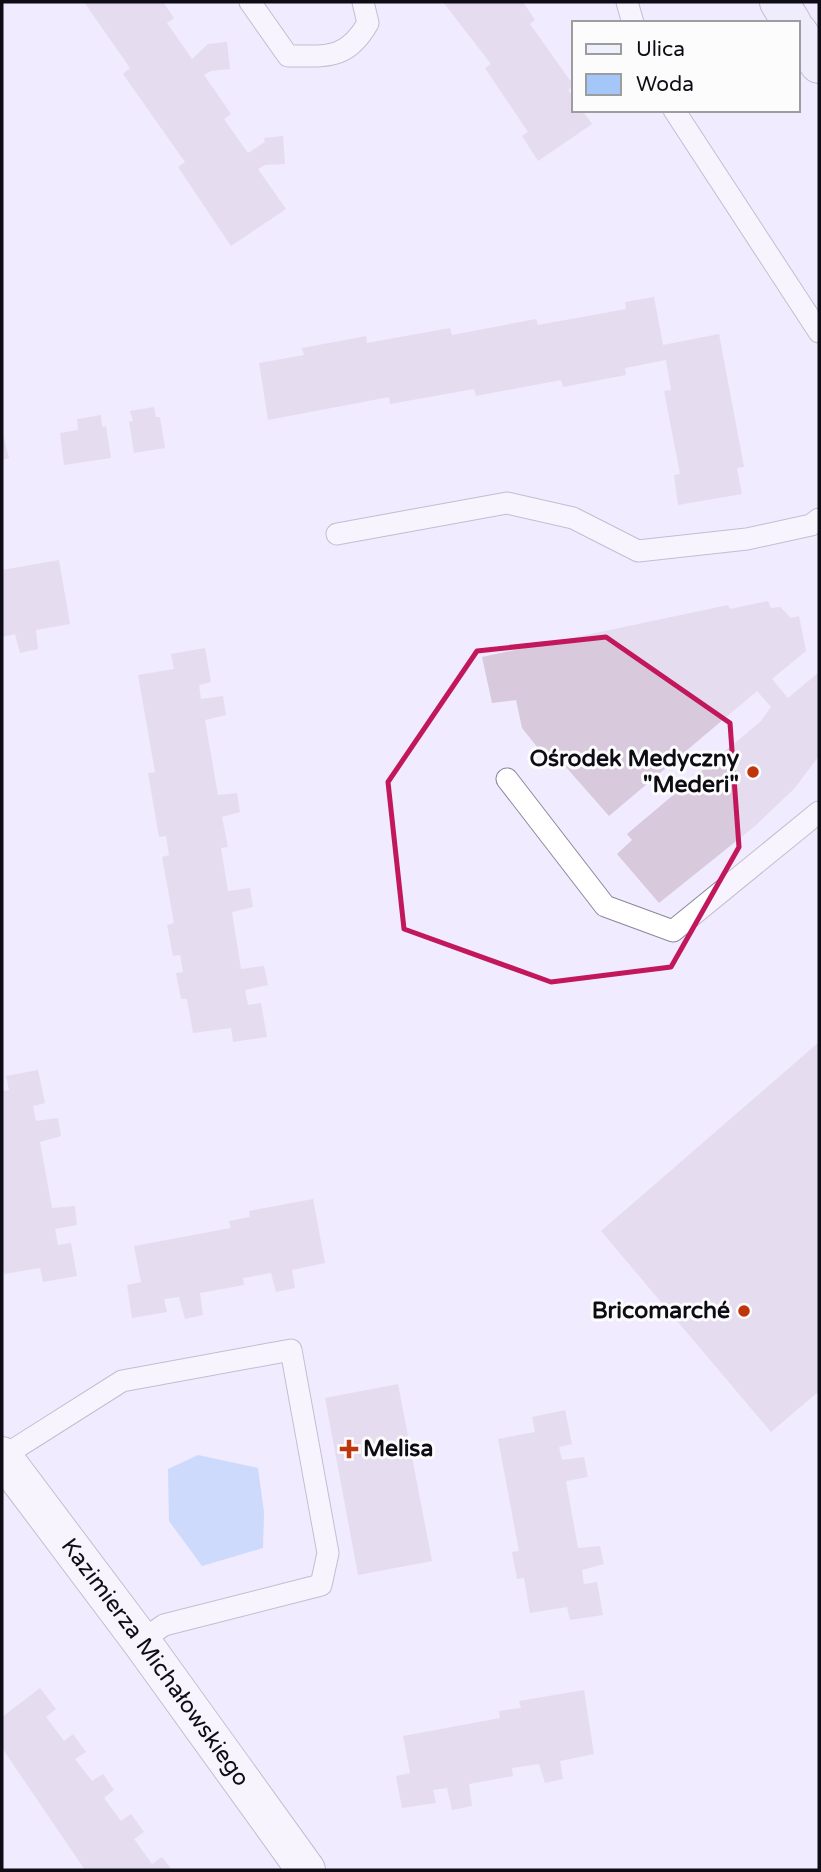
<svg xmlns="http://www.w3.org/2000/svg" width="821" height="1872" font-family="'Varela Round',sans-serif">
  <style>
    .water { fill: #a4c6f9 }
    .building { fill: #d8c9dd }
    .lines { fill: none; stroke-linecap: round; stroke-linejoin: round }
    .lane-casing { stroke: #8b869a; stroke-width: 23 }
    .street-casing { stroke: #8b869a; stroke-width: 40 }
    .secondary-casing { stroke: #8b869a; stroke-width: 40 }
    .lane { stroke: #fff; stroke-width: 21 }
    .street { stroke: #fff; stroke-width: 38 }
    .secondary { stroke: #eef0fb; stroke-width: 38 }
    .marked { fill: none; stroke: #c2185b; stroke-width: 5; stroke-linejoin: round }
    .poi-dot { fill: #bf360b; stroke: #fcfcfc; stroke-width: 2.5 }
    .labels { text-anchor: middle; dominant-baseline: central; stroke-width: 6; stroke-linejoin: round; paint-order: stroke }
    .poi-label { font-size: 23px; font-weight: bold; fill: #0e0c14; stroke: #fcfcfc; text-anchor: end }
    .street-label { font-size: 23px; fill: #0e0c14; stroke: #fcfcfc }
  </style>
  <rect width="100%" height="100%" fill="#f0ebfe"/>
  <path class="water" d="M 198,1455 L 258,1468 L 264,1512 L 263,1548 L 202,1566 L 169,1521 L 168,1469 Z"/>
  <path class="building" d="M 84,2 L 163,2 L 174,18 L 167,23 L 192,59 L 208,44 L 227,42 L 230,69 L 211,71 L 204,75 L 231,114 L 224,119 L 248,153 L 265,142 L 264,138 L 283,136 L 285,164 L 265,165 L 258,169 L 286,209 L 231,246 L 178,167 L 185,162 L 123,74 L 130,68 Z
    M 443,2 L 523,2 L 535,20 L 530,24 L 574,86 L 568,90 L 574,98 L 574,110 L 582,110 L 592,124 L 538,161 L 522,136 L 528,132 L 485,68 L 491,64 Z
    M 654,297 L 663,345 L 719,334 L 744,467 L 737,468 L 742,494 L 678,505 L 674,475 L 680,474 L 664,391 L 671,390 L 666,360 L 625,368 L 626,375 L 563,387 L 561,380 L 476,396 L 474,389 L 390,404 L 389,397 L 268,420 L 259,363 L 304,355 L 302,348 L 366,336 L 367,343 L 450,328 L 452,335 L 536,319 L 538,325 L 626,309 L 625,302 Z
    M 154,407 L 156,417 L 160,417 L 165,448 L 134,453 L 129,422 L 133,421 L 130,411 Z
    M 101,415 L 102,427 L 106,426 L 111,458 L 64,465 L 60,433 L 78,430 L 77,419 Z
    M 2,431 L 9,458 L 2,460 Z
    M 59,560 L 70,624 L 36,630 L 38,649 L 20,653 L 15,634 L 2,637 L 2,570 Z
    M 768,601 L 771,608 L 780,607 L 791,618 L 799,616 L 806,651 L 772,679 L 788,698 L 819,672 L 819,756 L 794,789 L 755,826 L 659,903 L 617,854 L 632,840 L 627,834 L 761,721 L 771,707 L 757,691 L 609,816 L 558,758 L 550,763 L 522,728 L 516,700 L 492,703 L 482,657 L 728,605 L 730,609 Z
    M 205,648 L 211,682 L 199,685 L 201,699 L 223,696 L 226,715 L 205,720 L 218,795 L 237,793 L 240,812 L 222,817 L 228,847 L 221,848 L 228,891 L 250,888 L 253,907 L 232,912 L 241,969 L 264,966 L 268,985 L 245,990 L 248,1005 L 261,1003 L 267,1037 L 233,1042 L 231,1028 L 193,1033 L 187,999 L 181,999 L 176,973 L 183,972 L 180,955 L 173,956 L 167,925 L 174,923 L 162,857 L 169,855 L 166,836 L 159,837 L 148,773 L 155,772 L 138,675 L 174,669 L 171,654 Z
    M 819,1042 L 819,1391 L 771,1432 L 601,1231 Z
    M 38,1070 L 45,1103 L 33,1106 L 36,1121 L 58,1118 L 61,1136 L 40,1142 L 52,1208 L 75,1206 L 77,1225 L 55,1229 L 58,1245 L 71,1243 L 77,1276 L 43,1282 L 40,1268 L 4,1274 L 2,1263 L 2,1091 L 9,1090 L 6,1076 Z
    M 313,1199 L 325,1263 L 292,1270 L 295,1288 L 276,1292 L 271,1273 L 243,1278 L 244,1285 L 200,1293 L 203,1315 L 185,1319 L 179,1297 L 164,1299 L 167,1312 L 132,1318 L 127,1285 L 141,1282 L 134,1246 L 231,1228 L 229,1221 L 250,1217 L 249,1211 Z
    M 398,1384 L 432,1561 L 358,1575 L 325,1398 Z
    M 565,1410 L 572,1444 L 559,1447 L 562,1460 L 584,1457 L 588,1477 L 566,1481 L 578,1548 L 600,1546 L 604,1564 L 582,1570 L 584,1584 L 597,1582 L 603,1615 L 570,1620 L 567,1607 L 530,1613 L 524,1578 L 517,1579 L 512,1552 L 519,1551 L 498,1439 L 535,1432 L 532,1417 Z
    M 40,1688 L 56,1709 L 46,1717 L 64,1741 L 73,1734 L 86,1752 L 75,1759 L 92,1781 L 103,1774 L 114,1790 L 104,1798 L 121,1821 L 131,1814 L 144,1832 L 134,1839 L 152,1864 L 162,1857 L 172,1870 L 85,1870 L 2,1748 L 2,1717 Z
    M 584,1690 L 594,1754 L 560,1761 L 563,1779 L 545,1783 L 539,1764 L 512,1768 L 513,1776 L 469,1784 L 472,1806 L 452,1810 L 447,1788 L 433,1790 L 436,1803 L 402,1808 L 396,1776 L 410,1773 L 403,1736 L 500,1718 L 499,1711 L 521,1708 L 519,1701 Z"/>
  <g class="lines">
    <defs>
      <path id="lane" d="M 250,2 L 288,56 C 327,56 347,60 368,23 L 363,2
        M 627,2 L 633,23
        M 674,110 L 819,332
        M 337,534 L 507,503 L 573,518 L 638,551 L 747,539 L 811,525 L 819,519
        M 507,779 L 605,906 L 673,931 L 819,812
        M 2,1457 L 122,1381 L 291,1350 L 328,1553 L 321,1585 L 164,1625 L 141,1641"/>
      <g id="street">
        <path id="s1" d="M 2,1456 L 141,1641 L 306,1870"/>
      </g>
      <path id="secondary" d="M 779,2 L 792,23
        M 798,32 L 819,64"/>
    </defs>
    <use href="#lane" class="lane-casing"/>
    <use href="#street" class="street-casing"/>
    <use href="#secondary" class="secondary-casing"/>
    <use href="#lane" class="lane"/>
    <use href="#street" class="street"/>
    <use href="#secondary" class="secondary"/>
  </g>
  <path d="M0 0H821V1872H0ZM 606,637 L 730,723 L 739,847 L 671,967 L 551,982 L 404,929 L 388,782 L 477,651 Z" fill="#f0ebfe" fill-opacity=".55" fill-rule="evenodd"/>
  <path class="marked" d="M 606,637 L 730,723 L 739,847 L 671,967 L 551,982 L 404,929 L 388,782 L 477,651 Z"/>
  <g class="poi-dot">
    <circle cx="753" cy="772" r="7"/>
    <circle cx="744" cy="1311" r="7"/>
    <path d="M345.5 1438.5h7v7h7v7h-7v7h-7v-7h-7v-7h7z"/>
  </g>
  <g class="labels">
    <g class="poi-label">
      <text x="739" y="759">Ośrodek Medyczny<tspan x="739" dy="26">"Mederi"</tspan></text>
      <text x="730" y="1311">Bricomarché</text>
      <text x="363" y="1449" text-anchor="start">Melisa</text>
    </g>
    <g class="street-label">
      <text stroke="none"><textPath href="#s1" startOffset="257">Kazimierza Michałowskiego</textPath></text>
    </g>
  </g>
  <rect width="821" height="1872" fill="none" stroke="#0e0c14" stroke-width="7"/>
  <rect x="572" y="21" width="228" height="91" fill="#fcfcfc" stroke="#9d9c9f" stroke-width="2"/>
  <rect x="586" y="44" width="35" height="10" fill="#eef0fb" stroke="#9d9c9f" stroke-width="2"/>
  <text x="636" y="56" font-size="21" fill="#0e0c14">Ulica</text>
  <rect x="586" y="74" width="35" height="21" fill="#a4c6f9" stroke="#9d9c9f" stroke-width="2"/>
  <text x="636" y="91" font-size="21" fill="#0e0c14">Woda</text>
</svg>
